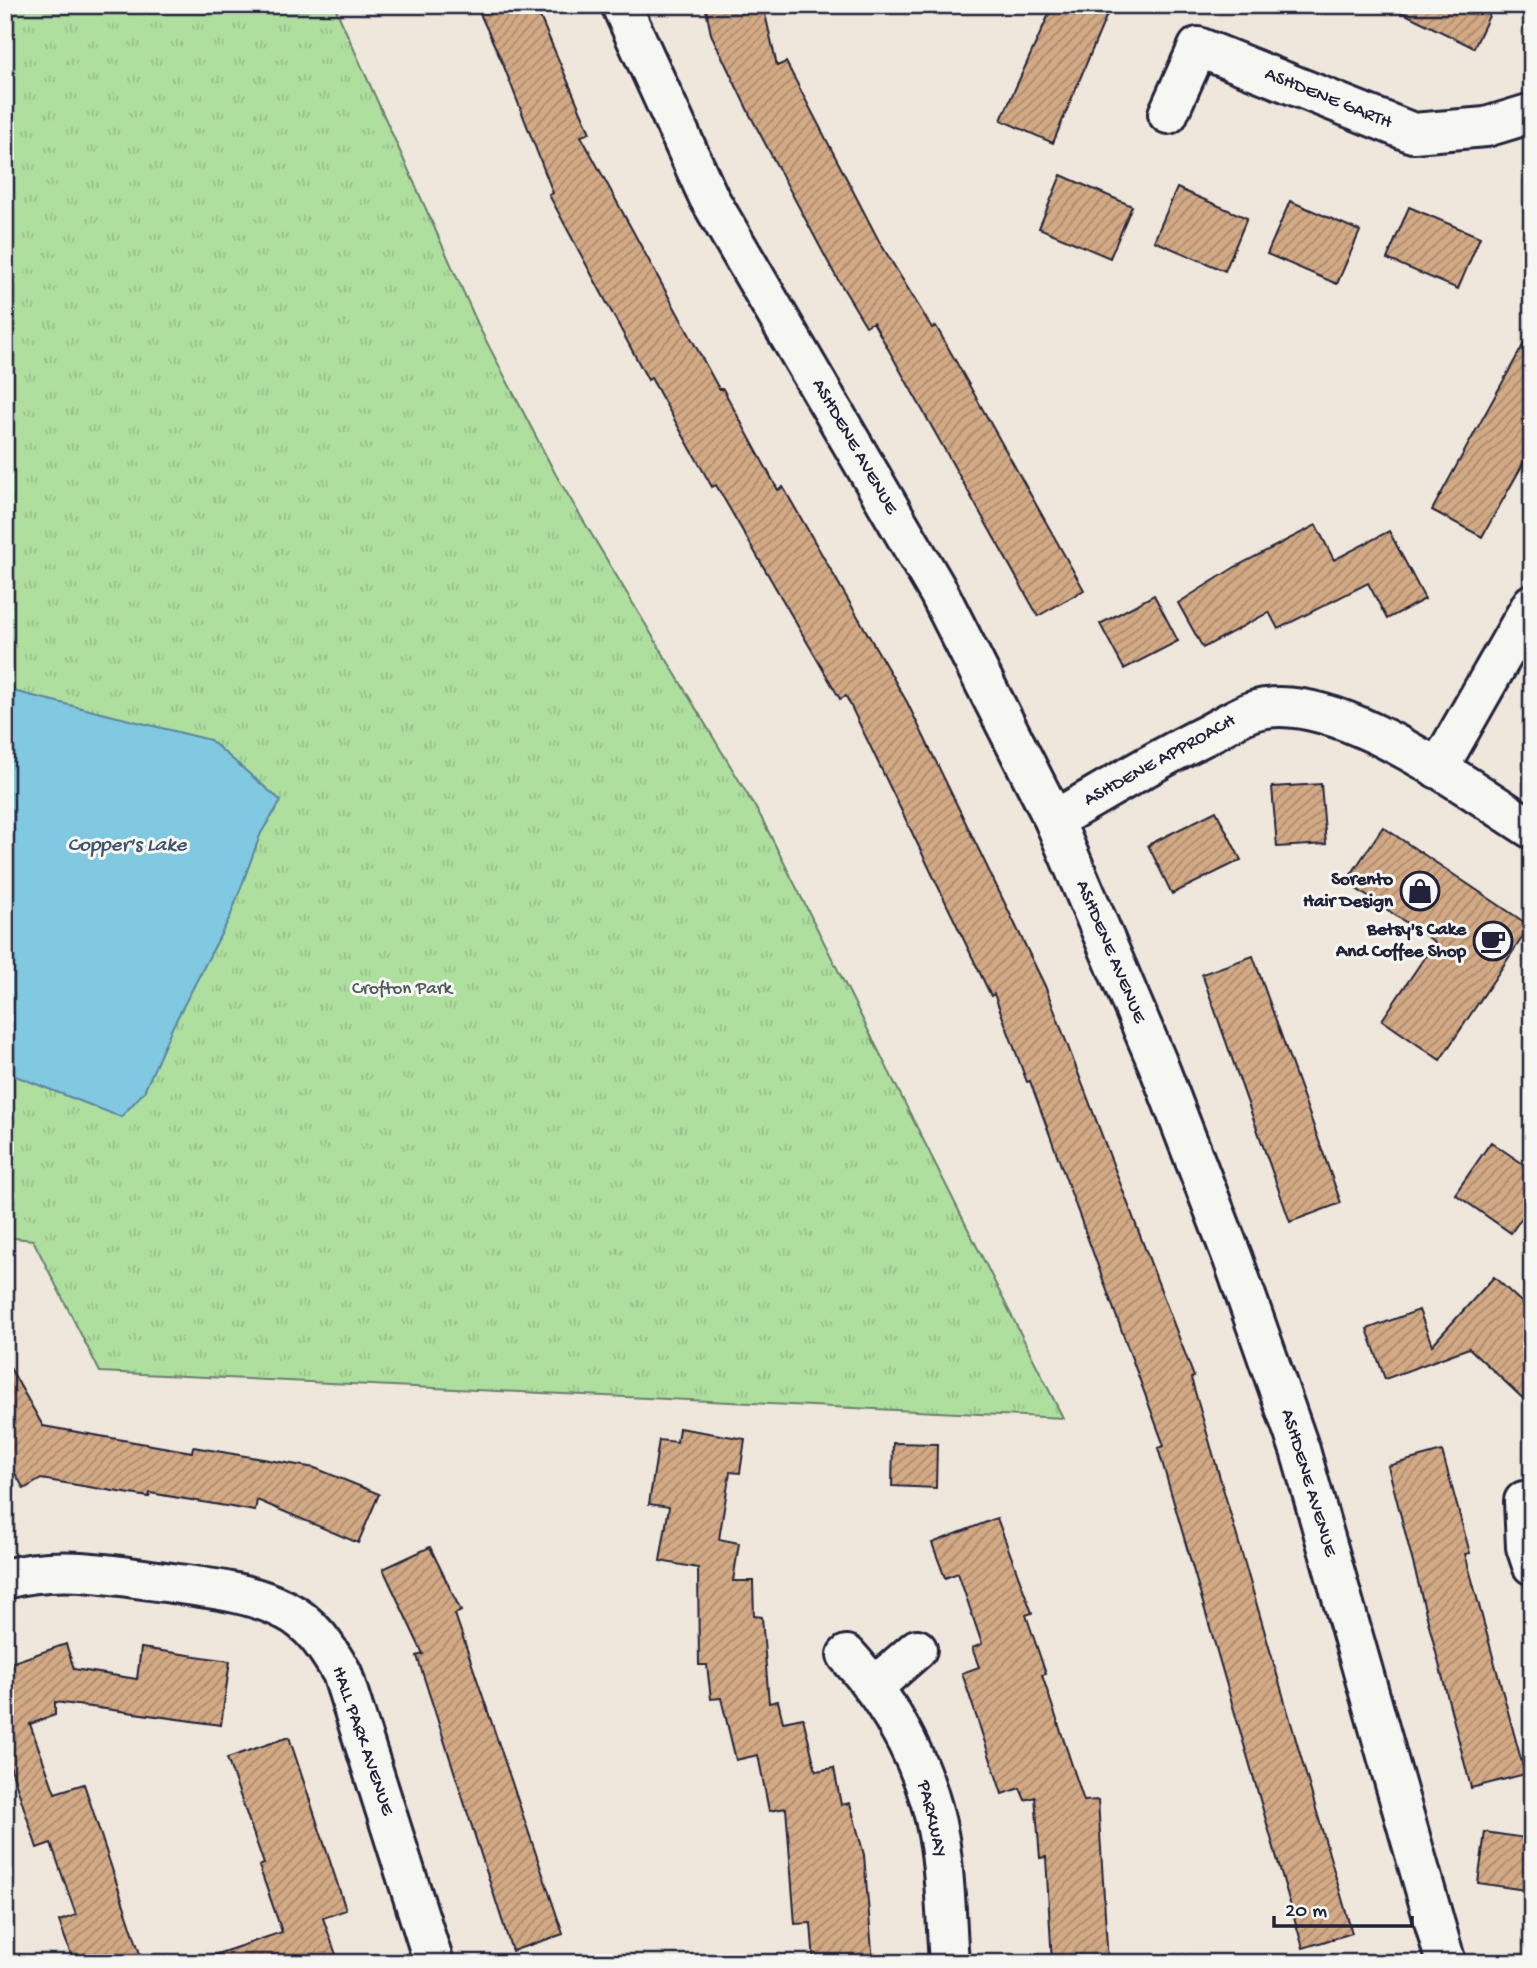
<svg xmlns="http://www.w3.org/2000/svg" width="1537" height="1968" font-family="'Gochi Hand',sans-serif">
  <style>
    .park { fill: url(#park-tufts); stroke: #68806d; stroke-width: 2 }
    .water { fill: #81c8e1; stroke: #5b869f; stroke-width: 2 }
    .building { fill: url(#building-hatch); stroke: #22223b; stroke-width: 2 }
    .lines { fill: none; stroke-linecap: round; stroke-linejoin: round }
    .minor-casing { stroke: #22223b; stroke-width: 44 }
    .minor { stroke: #f6f6f2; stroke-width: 38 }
    .labels { text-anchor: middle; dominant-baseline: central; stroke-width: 6; stroke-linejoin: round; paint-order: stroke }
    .street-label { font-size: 19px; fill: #22223b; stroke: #f6f6f2 }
    .poi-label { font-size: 19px; font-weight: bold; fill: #22223b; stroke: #f6f6f2; text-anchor: end }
    .park-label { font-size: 19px; fill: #4c5b59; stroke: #f6f6f2 }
    .water-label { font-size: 21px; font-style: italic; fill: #3e546d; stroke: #f6f6f2 }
  </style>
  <defs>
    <pattern id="park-tufts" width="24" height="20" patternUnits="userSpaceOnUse" patternTransform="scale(1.75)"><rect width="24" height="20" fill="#afdf9f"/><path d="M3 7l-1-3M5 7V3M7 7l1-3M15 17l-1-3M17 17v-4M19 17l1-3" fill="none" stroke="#96bf8a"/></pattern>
    <pattern id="building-hatch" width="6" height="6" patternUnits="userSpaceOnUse" patternTransform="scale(1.75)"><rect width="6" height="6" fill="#d3aa85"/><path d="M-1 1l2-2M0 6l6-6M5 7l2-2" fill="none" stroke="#ab8a6e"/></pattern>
  </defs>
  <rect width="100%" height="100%" fill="#efe7dc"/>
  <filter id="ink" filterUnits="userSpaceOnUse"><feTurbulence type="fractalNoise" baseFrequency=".0143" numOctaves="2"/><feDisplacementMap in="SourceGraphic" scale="14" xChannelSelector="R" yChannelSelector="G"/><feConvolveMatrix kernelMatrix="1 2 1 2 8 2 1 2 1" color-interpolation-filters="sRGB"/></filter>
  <g filter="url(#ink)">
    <path class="park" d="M 5,5 L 334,5 L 481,331 L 556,475 L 761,817 L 1063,1418 L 100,1372 L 33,1240 L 5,1237 Z"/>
    <path class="water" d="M 5,689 L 210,740 L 281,801 L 261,833 L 230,917 L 172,1028 L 144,1092 L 121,1117 L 5,1072 Z"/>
    <path class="building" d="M 476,5 L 535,5 L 590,133 L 581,136 L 719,389 L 723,389 L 778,490 L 783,487 L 907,702 L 1045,986 L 1194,1377 L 1191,1378 L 1352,1933 L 1303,1948 L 1158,1448 L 1164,1446 L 1030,1081 L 1027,1082 L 994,994 L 991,996 L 846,696 L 840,699 L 716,485 L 712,487 L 651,378 L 648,380 L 549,195 L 553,193 L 503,64 Z
      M 705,5 L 763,5 L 777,66 L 786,62 L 879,241 L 932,328 L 936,326 L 1084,590 L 1038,616 L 873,322 L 866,326 L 834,273 L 750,115 L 711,34 Z
      M 1053,5 L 1111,5 L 1053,143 L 1001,120 Z
      M 1387,5 L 1494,5 L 1474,48 Z
      M 1061,175 L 1132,206 L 1110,258 L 1039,228 Z
      M 1177,188 L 1247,218 L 1225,271 L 1154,241 Z
      M 1290,201 L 1360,231 L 1337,284 L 1267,254 Z
      M 1409,207 L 1480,237 L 1458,289 L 1387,259 Z
      M 1532,329 L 1532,448 L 1482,537 L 1432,510 Z
      M 1316,525 L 1334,560 L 1389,531 L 1425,599 L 1387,619 L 1368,583 L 1278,629 L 1269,612 L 1203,648 L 1178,603 L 1235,567 Z
      M 1154,595 L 1178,641 L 1124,669 L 1100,624 Z
      M 1321,784 L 1326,844 L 1277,847 L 1272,787 Z
      M 1216,811 L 1241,860 L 1172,894 L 1148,845 Z
      M 1383,827 L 1530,926 L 1440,1060 L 1382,1020 L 1435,942 L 1346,882 Z
      M 1253,956 L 1341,1203 L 1290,1222 L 1202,974 Z
      M 1491,1142 L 1532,1170 L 1532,1203 L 1511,1233 L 1455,1194 Z
      M 1494,1277 L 1532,1312 L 1532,1407 L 1469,1348 L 1385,1379 L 1367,1329 L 1419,1310 L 1432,1345 Z
      M 5,1359 L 43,1426 L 192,1452 L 193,1447 L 315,1468 L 379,1494 L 358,1543 L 257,1500 L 255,1511 L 150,1493 L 149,1497 L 41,1479 L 24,1489 L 5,1456 Z
      M 679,1428 L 745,1439 L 740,1473 L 730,1472 L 719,1539 L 739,1543 L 733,1581 L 753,1581 L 754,1616 L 762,1617 L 769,1703 L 778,1701 L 783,1722 L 803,1718 L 816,1771 L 834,1768 L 841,1805 L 850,1803 L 864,1855 L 873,1963 L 814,1963 L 811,1923 L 795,1924 L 786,1808 L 769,1811 L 758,1755 L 736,1760 L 721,1698 L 711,1699 L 707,1665 L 699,1665 L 698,1568 L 660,1561 L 669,1507 L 649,1504 L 659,1440 L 677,1442 Z
      M 893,1443 L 937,1444 L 936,1488 L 892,1486 Z
      M 1442,1451 L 1470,1553 L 1465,1554 L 1525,1774 L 1471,1788 L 1388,1466 Z
      M 997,1518 L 1032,1613 L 1026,1615 L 1046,1674 L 1042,1675 L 1084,1801 L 1098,1800 L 1108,1963 L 1052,1963 L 1046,1857 L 1040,1858 L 1035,1797 L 1025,1800 L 1020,1788 L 1002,1794 L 962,1673 L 979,1667 L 972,1648 L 982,1644 L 958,1573 L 945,1578 L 932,1543 Z
      M 430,1547 L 461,1611 L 455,1614 L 563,1934 L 512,1951 L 417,1656 L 423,1654 L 383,1569 Z
      M 66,1644 L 74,1669 L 137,1679 L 141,1648 L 230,1661 L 221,1725 L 55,1702 L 55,1715 L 30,1724 L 55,1793 L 84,1784 L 143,1963 L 74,1963 L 59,1921 L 76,1915 L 51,1843 L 37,1848 L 5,1750 L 5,1665 Z
      M 289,1737 L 346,1910 L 323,1918 L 339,1963 L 213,1963 L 211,1956 L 282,1932 L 259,1866 L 264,1864 L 227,1758 Z
      M 1485,1832 L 1532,1839 L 1532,1891 L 1478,1883 Z"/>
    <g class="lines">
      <defs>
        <path id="minor" d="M 621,5 L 709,198 L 939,593 L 1054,820 L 1157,1062 L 1233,1259 L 1300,1450 L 1446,1963
          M 1168,114 L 1198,47 L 1413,133 L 1486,127 L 1532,113
          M 1438,769 L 1532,604
          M 1054,820 C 1103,792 1152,762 1202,737 C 1218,729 1233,719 1250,712 C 1328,683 1467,788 1532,829
          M 1524,1501 L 1526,1547 L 1532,1565
          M 5,1579 C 59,1564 112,1575 165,1582 C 206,1588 248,1591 285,1610 C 312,1623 327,1648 342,1673 L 434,1963
          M 847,1655 C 893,1706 928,1771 939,1839 C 946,1880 946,1922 949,1963
          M 875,1686 L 917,1649"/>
      </defs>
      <use href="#minor" class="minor-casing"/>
      <use href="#minor" class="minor"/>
    </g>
  </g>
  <defs>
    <symbol id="shop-ring" viewBox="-11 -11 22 22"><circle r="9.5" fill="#f6f6f2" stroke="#22223b" stroke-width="1.5"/><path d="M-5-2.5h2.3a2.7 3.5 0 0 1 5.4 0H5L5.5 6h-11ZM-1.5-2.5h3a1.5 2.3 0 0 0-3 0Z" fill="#22223b"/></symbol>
    <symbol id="cafe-ring" viewBox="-11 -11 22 22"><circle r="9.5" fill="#f6f6f2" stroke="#22223b" stroke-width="1.5"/><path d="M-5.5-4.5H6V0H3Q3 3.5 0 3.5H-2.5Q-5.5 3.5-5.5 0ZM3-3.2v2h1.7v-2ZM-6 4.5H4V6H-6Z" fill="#22223b"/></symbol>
  </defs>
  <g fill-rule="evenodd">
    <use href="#shop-ring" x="1398" y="869" width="44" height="44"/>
    <use href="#cafe-ring" x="1471" y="919" width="44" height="44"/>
  </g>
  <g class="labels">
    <g class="street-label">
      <text transform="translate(1328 99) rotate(22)">ASHDENE GARTH</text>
      <text transform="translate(854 447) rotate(60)">ASHDENE AVENUE</text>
      <text transform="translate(1160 761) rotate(-29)">ASHDENE APPROACH</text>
      <text transform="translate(1110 952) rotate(67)">ASHDENE AVENUE</text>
      <text transform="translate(1308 1483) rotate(73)">ASHDENE AVENUE</text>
      <text transform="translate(362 1741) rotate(71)">HALL PARK AVENUE</text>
      <text transform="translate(931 1819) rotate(77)">PARKWAY</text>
    </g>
    <g class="poi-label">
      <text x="1393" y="880">Sorento<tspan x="1393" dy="22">Hair Design</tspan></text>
      <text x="1466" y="930">Betsy's Cake<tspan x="1466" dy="22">And Coffee Shop</tspan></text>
    </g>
    <g class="park-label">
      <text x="402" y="989">Crofton Park</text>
    </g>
    <g class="water-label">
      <text x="127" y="846">Copper's Lake</text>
    </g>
  </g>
  <rect width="1537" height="1968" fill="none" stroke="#f6f6f2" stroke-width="28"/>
  <rect x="14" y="14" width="1509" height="1940" fill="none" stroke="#22223b" stroke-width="2.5" filter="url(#ink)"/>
  <path d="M1274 1916v10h138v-10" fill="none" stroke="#22223b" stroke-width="3.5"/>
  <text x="1285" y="1916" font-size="21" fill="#22223b" stroke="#f6f6f2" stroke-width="5" paint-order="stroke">20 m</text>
</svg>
